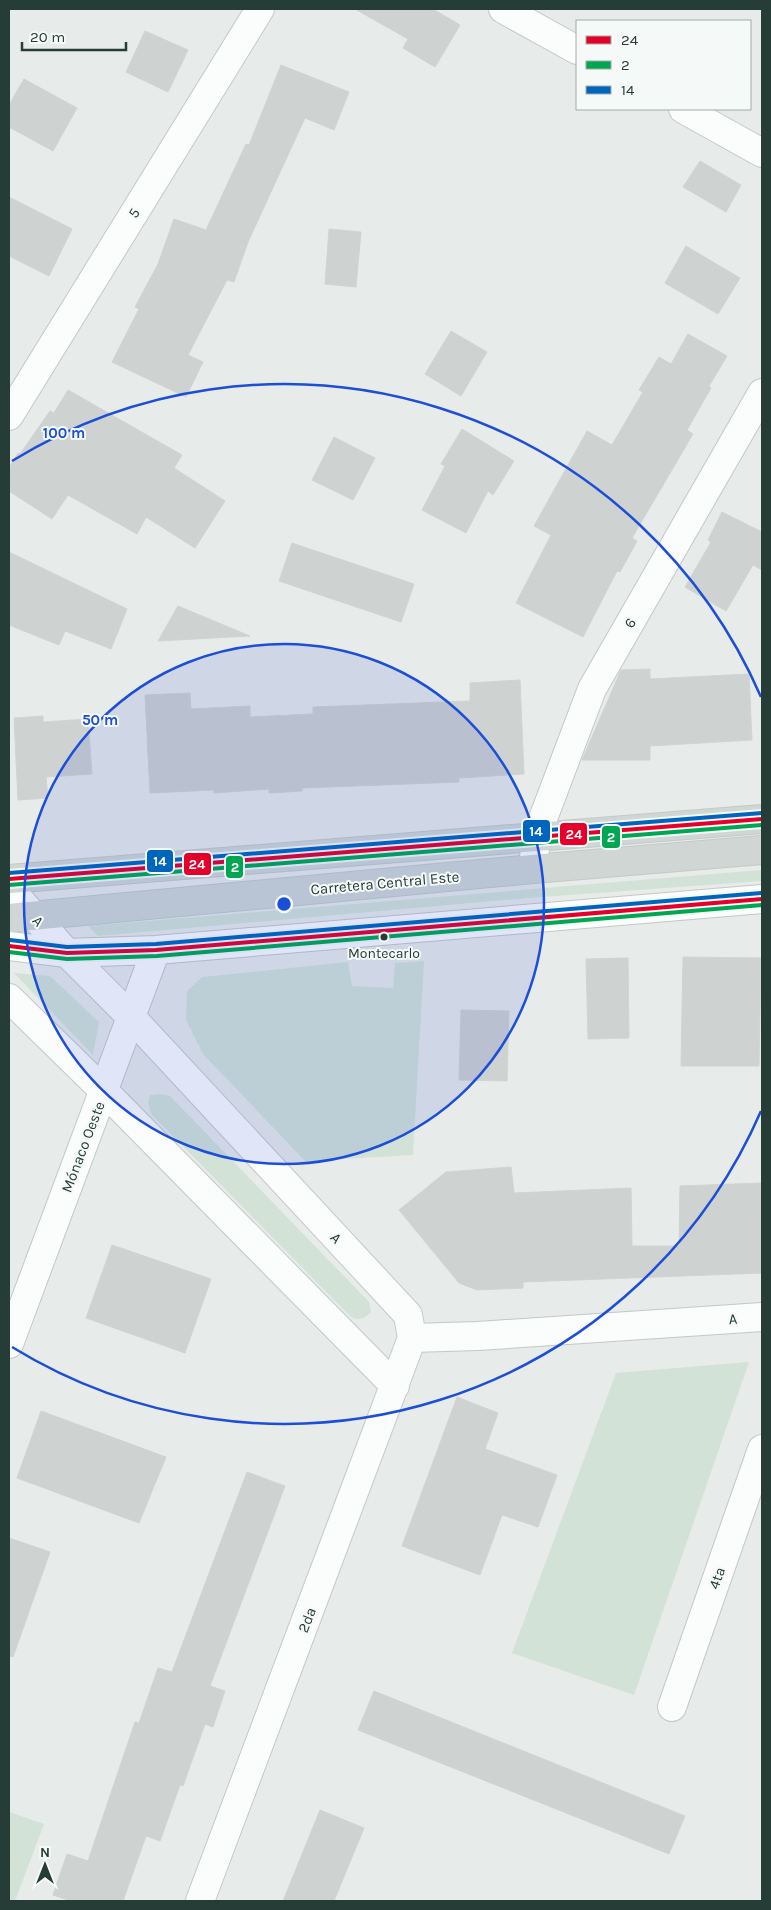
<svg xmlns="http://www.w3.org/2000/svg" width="771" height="1910" font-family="Karla,sans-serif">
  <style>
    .green { fill: #d2e2d7 }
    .building { fill: #ced2d1; stroke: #d0d4d2 }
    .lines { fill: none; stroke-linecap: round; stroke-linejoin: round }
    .street-casing { stroke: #c4c8c6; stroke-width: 30 }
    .secondary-casing { stroke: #c4c9c7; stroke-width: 30 }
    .primary-casing { stroke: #c3cac7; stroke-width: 30 }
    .street { stroke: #fbfcfc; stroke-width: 28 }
    .secondary { stroke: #fbfcfc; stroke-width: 28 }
    .primary { stroke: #cfd6d4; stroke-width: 28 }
    .bus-1-casing { stroke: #f5f9f7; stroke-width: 8 }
    .bus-2-casing { stroke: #f5f9f7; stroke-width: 8 }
    .bus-3-casing { stroke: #f5f9f7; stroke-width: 8 }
    .bus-1 { stroke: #e4002b; stroke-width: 4 }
    .bus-2 { stroke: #00a651; stroke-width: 4 }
    .bus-3 { stroke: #0065bd; stroke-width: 4 }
    .ring { fill: none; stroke: #1d4ed8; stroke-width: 2.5 }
    .bus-dot { fill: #263d37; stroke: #f5f9f7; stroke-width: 2 }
    .labels { text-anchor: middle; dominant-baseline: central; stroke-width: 4; stroke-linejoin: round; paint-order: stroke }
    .bus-label { font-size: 14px; fill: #263d37; stroke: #f5f9f7 }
    .street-label { font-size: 15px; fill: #263d37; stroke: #f5f9f7 }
    .centre { fill: #1d4ed8; stroke: #f5f9f7; stroke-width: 2.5 }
    .ring-label { font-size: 15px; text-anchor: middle; font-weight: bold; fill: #1d4ed8; stroke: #f5f9f7; stroke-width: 4; stroke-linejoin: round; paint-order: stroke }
    .line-badge { stroke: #f5f9f7; stroke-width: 2 }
    .badge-label { font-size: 14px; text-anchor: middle; font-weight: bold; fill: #fff }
  </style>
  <rect width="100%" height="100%" fill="#e7ebe9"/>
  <path class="green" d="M 762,870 L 762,881 L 528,898 L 98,936 L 88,926 Z
    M 424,961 L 413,1155 L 305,1161 L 203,1054 L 186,1020 L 187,991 L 202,977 L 348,962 L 352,986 L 393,988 L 395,963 Z
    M 14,973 L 50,976 L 99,1022 L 93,1055 Z
    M 160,1094 L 170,1096 L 369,1302 L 371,1312 C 364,1319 360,1321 351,1317 L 152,1115 L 148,1104 L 150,1095 Z
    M 749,1362 L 634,1695 L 512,1653 L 616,1373 Z
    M 9,1812 L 44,1824 L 15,1901 L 9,1901 Z"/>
  <path class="building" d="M 355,9 L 433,9 L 460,25 L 435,67 L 403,48 L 408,39 Z
    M 145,31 L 188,50 L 168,92 L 126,72 Z
    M 281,65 L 349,92 L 334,130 L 305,118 L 248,242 L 234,282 L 227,280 L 188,355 L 203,362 L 186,397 L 112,362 L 139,309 L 135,307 L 158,264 L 174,219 L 206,230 L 246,144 L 249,145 Z
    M 24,79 L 77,108 L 53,151 L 9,127 L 9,105 Z
    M 700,161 L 741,185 L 726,212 L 683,187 Z
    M 9,197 L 72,229 L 49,276 L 9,256 Z
    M 329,229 L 361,232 L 356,287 L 325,284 Z
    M 686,246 L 740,278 L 718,314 L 665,283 Z
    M 451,331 L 487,352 L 461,396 L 425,374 Z
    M 688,334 L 727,356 L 709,386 L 711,388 L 687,430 L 693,434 L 632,538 L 637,541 L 620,572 L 617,571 L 583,637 L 516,603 L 551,535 L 534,526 L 587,431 L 612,445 L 643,392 L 639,390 L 659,357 L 671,364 Z
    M 68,390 L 182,455 L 174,468 L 225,501 L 195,548 L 146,517 L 137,534 L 68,495 L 52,519 L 9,491 L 9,468 L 18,453 L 20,454 L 50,411 L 54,413 Z
    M 462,429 L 514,461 L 493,495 L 488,491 L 466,533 L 422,510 L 445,466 L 441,464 Z
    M 334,437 L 375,458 L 353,500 L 312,480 Z
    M 722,512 L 762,532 L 762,570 L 753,565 L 726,611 L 685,587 L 711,542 L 708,540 Z
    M 292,543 L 414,584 L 401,622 L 279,581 Z
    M 9,552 L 127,609 L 111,649 L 65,631 L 59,645 L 9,625 Z
    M 178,606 L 250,636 L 158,641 Z
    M 650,669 L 650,679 L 749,674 L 752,740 L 650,746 L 650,760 L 582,760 L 621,670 Z
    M 520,680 L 524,774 L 459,778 L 459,782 L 302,788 L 302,791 L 269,793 L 269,789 L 214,793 L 214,790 L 150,793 L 145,695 L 190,693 L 191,709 L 250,706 L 250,717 L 313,714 L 313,707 L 470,701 L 470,683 Z
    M 43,716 L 43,722 L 88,719 L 92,774 L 46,777 L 48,798 L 18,800 L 14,718 Z
    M 683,957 L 761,958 L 759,1066 L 681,1066 Z
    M 628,958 L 629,1038 L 588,1039 L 586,959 Z
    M 461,1010 L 509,1011 L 507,1081 L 459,1080 Z
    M 511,1167 L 514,1193 L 631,1188 L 632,1246 L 679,1246 L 680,1186 L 761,1183 L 762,1273 L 523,1282 L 523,1288 L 477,1290 L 459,1283 L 399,1210 L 446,1172 Z
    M 112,1245 L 211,1279 L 185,1353 L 86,1318 Z
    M 457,1397 L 498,1413 L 485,1449 L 557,1475 L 538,1527 L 502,1515 L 480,1575 L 402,1546 Z
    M 41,1411 L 166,1457 L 139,1523 L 17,1478 Z
    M 247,1472 L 285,1486 L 210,1686 L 225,1691 L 213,1727 L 205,1724 L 183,1786 L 180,1785 L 160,1841 L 146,1836 L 123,1901 L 71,1901 L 53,1895 L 67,1854 L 88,1861 L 135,1722 L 139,1723 L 158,1668 L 172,1672 Z
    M 9,1538 L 50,1552 L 13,1657 L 9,1656 Z
    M 374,1691 L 685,1816 L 669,1854 L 358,1730 Z
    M 320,1810 L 364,1828 L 334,1901 L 283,1901 Z"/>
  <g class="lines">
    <defs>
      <path id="street" d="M 503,9 L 577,50
        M 683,109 L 762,153
        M 9,416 L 260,9
        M 533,869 L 536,837 L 592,689 L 762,393
        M 9,946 L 67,953 L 156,950 L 762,899
        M 412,1338 L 478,1336 L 762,1317
        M 9,1344 L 156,950
        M 672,1707 L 762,1449"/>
      <path id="secondary" d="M 9,888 L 67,953 L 132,1018 L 408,1315 L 412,1338 L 200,1901
        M 9,998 L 105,1092 L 395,1386"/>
      <path id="primary" d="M 9,879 L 762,819
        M 9,918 L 533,869 L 762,850"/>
    </defs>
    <use href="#street" class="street-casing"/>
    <use href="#secondary" class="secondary-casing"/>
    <use href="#primary" class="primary-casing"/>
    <use href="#street" class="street"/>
    <use href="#secondary" class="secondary"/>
    <use href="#primary" class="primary"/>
    <defs>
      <path id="bus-1" d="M 9,879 L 762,819
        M 9,946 L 67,953 L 156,950 L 762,899"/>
      <path id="bus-2" d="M 9,885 L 762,825
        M 9,952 L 67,959 L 157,956 L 762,905"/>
      <path id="bus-3" d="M 9,873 L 762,813
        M 10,940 L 67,947 L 156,944 L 761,893"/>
    </defs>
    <use href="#bus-1" class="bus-1-casing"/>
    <use href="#bus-2" class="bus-2-casing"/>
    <use href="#bus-3" class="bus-3-casing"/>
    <use href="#bus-1" class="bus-1"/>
    <use href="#bus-2" class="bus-2"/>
    <use href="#bus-3" class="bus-3"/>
  </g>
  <circle cx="284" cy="904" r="260" fill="#1d4ed8" fill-opacity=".12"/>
  <g class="ring">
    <circle cx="284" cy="904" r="260"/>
    <path d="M761 1111A520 520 0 0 1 12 1347M12 461A520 520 0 0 1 761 697"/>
  </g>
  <circle class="bus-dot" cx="384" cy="937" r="4.5"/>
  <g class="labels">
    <g class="bus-label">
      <text x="384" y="953">Montecarlo</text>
    </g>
    <g class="street-label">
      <text transform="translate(134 213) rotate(-58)">5</text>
      <text transform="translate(630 623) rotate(-60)">6</text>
      <text transform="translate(385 883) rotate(-5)">Carretera Central Este</text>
      <text transform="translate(38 921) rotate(48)">A</text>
      <text transform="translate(83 1147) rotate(-69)">Mónaco Oeste</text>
      <text transform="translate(336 1238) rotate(47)">A</text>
      <text transform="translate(733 1319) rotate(-4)">A</text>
      <text transform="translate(717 1578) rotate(-71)">4ta</text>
      <text transform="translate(307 1620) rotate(-69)">2da</text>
    </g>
  </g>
  <circle cx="284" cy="904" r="8" class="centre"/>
  <g class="ring-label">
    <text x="64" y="438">100 m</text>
    <text x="100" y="725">50 m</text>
  </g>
  <g class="line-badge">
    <rect x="522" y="819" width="29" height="24" rx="5" fill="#0065bd"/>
    <rect x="559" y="822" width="29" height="24" rx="5" fill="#e4002b"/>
    <rect x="601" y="825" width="20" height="24" rx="5" fill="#00a651"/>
    <rect x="146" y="849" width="28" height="24" rx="5" fill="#0065bd"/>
    <rect x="183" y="852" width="29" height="24" rx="5" fill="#e4002b"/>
    <rect x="225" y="855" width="19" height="24" rx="5" fill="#00a651"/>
  </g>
  <g class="badge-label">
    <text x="536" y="836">14</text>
    <text x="574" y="839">24</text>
    <text x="611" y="842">2</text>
    <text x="160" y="866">14</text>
    <text x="197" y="869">24</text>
    <text x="235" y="872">2</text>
  </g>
  <rect width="771" height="1910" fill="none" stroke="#263d37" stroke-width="20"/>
  <rect x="576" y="20" width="175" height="90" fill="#f5f9f7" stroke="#a2aeaa"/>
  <rect x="586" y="36" width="25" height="8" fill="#e4002b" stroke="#a2aeaa"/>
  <text x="621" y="45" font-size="15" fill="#263d37">24</text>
  <rect x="586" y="61" width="25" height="8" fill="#00a651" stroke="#a2aeaa"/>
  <text x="621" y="70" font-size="15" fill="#263d37">2</text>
  <rect x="586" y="86" width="25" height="8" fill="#0065bd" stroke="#a2aeaa"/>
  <text x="621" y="95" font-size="15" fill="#263d37">14</text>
  <g transform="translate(45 1865)" stroke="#f5f9f7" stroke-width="4" paint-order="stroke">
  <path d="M0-4L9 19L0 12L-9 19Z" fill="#263d37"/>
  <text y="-8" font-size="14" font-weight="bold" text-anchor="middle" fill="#263d37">N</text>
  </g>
  <path d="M22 42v8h104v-8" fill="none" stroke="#263d37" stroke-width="2.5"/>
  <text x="30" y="42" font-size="15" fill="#263d37" stroke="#f5f9f7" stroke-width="4" paint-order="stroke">20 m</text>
</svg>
